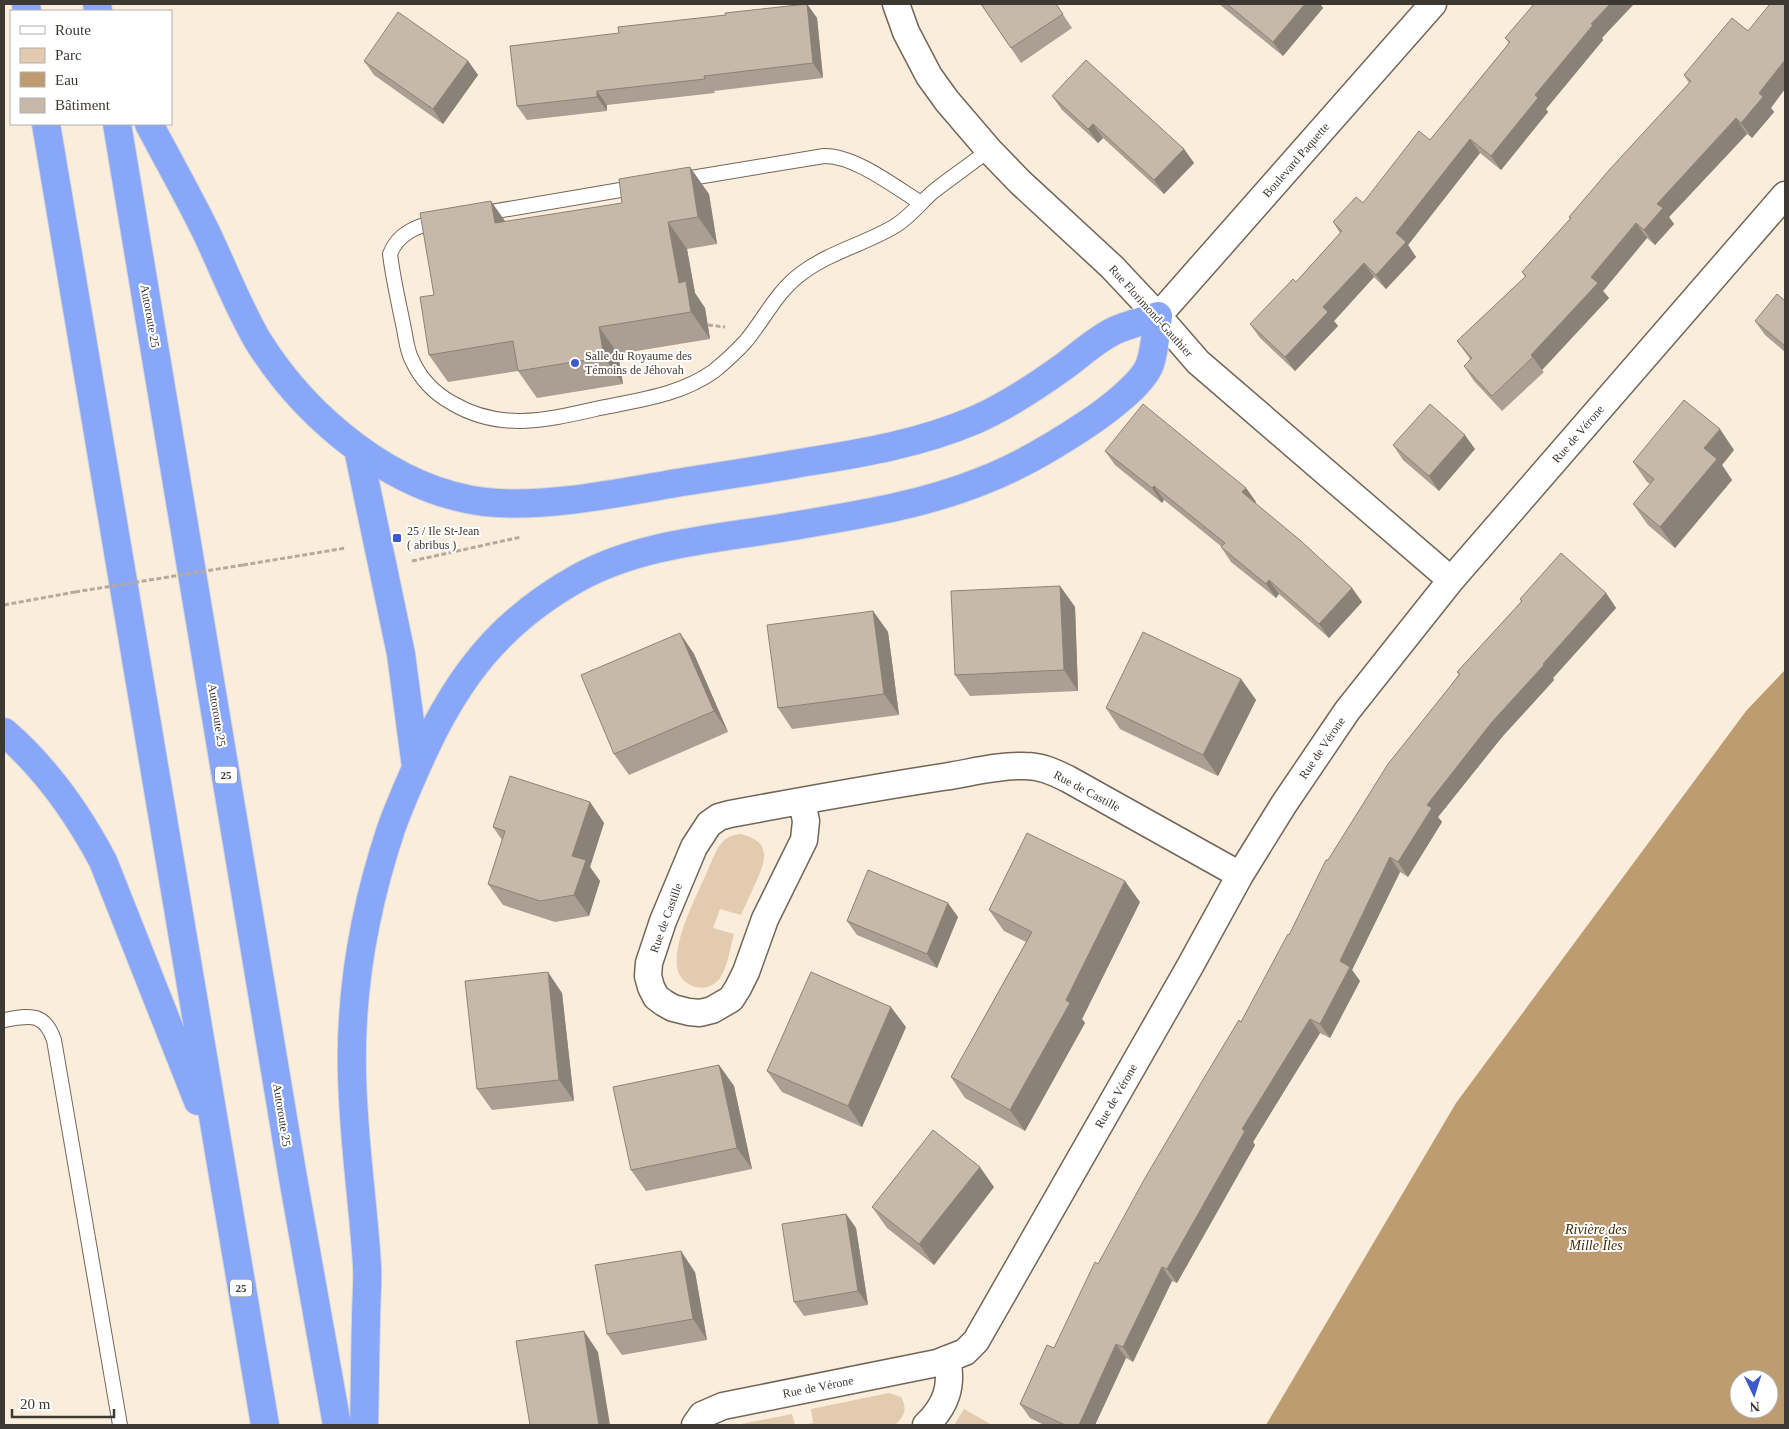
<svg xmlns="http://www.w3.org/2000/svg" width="1789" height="1429" font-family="Georgia,serif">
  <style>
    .green { fill: #e2cbaf }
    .water { fill: #be9c71; fill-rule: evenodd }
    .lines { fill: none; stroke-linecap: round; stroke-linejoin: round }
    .service-casing { stroke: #726658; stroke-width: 16 }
    .minor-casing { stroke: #726658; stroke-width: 29 }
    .motorway-casing { stroke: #d8d7d6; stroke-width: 30 }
    .path { stroke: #b4aa9d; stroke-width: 3; stroke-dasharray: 5 2.5; stroke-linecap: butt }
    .service { stroke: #fff; stroke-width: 14 }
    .minor { stroke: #fff; stroke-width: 26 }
    .motorway { stroke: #89a7f9; stroke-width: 28 }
    .path-bridge { stroke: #b4aa9d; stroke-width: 3; stroke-dasharray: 5 2.5; stroke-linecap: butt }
    .wall { fill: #aa9f92 }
    .shaded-wall { fill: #8b8277 }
    .building { fill: #c6b9aa; stroke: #8b8277 }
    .poi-dot { fill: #3d5acc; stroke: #fff; stroke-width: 2 }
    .labels { text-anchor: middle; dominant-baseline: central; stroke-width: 4; stroke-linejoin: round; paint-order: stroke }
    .shield { fill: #fff; stroke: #787470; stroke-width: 1 }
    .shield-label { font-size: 11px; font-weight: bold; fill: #3e3832 }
    .street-label { font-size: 12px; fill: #3e3832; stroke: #fff }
    .poi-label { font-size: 12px; fill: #3e3832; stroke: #fff; text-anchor: start }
    .water-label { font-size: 14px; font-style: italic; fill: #432b06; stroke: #fff }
  </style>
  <rect width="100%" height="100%" fill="#faeddc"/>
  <path class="green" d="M 740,834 C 771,841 767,858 756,882 C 751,893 746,904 741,915 L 720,909 L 713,928 L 734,934 C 730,948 728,966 720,978 C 707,996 679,987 677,966 C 674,939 696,897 707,872 C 711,863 715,851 721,844 C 726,837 732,835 740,834 Z
    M 889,1393 L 901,1397 C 908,1409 904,1417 895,1425 L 801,1425 L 813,1423 L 811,1409 Z
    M 964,1409 L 992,1425 L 954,1425 Z
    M 792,1414 L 795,1425 L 736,1425 Z"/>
  <path class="water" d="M 1785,670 L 1785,1425 L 1266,1425 L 1456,1103 L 1746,711 ZM 1739,1379 L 1769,1379 L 1769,1409 L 1739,1409 Z"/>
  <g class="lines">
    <defs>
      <path id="service" d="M 679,180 L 824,156 C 854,155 895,187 921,203
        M 479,214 L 638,187
        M 438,221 C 417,226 398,233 390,254 C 393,279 399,304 404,329 C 406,339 407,351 412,360 C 420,378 434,393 452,403 C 501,432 547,420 600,408 C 638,400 681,395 714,371 C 725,362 736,352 746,341 C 765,318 777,291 802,273 C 830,252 865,244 895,226 C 910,217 921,202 934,191 C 952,177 971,164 989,150
        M 4,1020 C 29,1016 44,1011 54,1040 L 120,1425"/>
      <path id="minor" d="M 896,4 L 906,32 L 929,76 L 947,101 L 989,150 L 1020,182 L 1112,267 L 1158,316 L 1198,362 L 1451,580
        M 1158,316 L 1433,4
        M 802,801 L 806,821 L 804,840 L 765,919 L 746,972 L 738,988 L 731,999 L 712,1010 L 700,1013 L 689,1012 L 673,1008 L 664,1003 L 656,997 L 651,987 L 648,976 L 649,963 L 663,921 L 694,847 L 709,824 L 719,817 L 730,814 C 800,801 871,788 943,777 C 970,773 998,765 1025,766 C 1041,766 1054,772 1068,779 L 1240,875
        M 695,1425 L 702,1415 L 723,1406 L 937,1363 L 965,1352 L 976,1341 L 1189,968 L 1240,875 L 1284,804 L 1347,711 L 1451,580 L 1785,195
        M 926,1425 C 946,1406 953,1386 947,1359"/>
      <path id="motorway" d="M 26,4 L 27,11
        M 97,4 L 98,11
        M 46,124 L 265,1425
        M 117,124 L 293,1178 L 337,1425
        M 149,124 C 168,160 189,197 207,234 C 224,270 238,307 258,341 C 306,418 393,491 485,502 C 548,509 626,491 689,481 C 728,475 767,469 806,462 C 864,453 921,443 975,420 C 1007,406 1037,386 1066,365 C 1082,353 1098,338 1116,330 C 1130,324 1144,321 1158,316 C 1156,331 1155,349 1150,364 C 1143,384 1105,412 1087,424 C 1054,446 1019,467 982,481 C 920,506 852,516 787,527 C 717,539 642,543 578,578 C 501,621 458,676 422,755 C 411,779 400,804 391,829 C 365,907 350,991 352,1073 C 353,1137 363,1201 367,1265 C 368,1283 366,1302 366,1321 C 365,1356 365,1391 364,1425
        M 358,449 L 401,654 L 416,767
        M 4,732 C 46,768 77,812 103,861 L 198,1101"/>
    </defs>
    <use href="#service" class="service-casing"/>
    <use href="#minor" class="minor-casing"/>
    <use href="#motorway" class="motorway-casing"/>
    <path class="path" d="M 708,325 L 725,327
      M 412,561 L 521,537
      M 243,565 L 346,548
      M 4,605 L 75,592"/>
    <use href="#service" class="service"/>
    <use href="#minor" class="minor"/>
    <use href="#motorway" class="motorway"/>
    <path class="path-bridge" d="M 75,592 L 243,565"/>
  </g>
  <path class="wall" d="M 807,4 L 817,18 L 823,78 L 714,91 L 715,93 L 607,105 L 607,111 L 527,120 L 517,106 L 619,33 L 726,15 Z
    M 981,4 L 1056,4 L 1072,28 L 1021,63 Z
    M 1219,4 L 1320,4 L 1323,8 L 1283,56 Z
    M 1505,38 L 1602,38 L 1603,40 L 1546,109 L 1548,112 L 1501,170 L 1480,153 L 1408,245 L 1416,257 L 1386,289 L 1374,277 L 1334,321 L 1338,326 L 1295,371 L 1260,338 L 1250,324 L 1296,282 L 1340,233 L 1333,222 L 1363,203 L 1430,140 L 1509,43 Z
    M 364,61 L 468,61 L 478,75 L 443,124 L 374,75 Z
    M 1684,75 L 1771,108 L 1774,112 L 1752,138 L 1747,134 L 1669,217 L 1674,224 L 1655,245 L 1647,238 L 1603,291 L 1609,298 L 1542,370 L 1544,372 L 1502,411 L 1474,381 L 1464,366 L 1470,359 L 1457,341 L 1525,277 L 1522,272 L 1570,219 L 1569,217 L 1689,83 Z
    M 1052,96 L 1184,149 L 1194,163 L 1164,194 L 1103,138 L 1098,143 L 1062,110 Z
    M 709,194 L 717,244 L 687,249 L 695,293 L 705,308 L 710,339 L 618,354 L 623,384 L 537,398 L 518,371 L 448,382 L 429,355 L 434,295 L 506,222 Z
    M 1785,299 L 1785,352 L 1765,335 L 1755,321 Z
    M 1393,445 L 1475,449 L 1439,491 L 1403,460 Z
    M 1734,450 L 1722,465 L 1732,480 L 1675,548 L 1648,525 L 1633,504 L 1650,484 L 1647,482 L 1633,462 Z
    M 1105,451 L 1246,488 L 1256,502 L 1255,503 L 1352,588 L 1362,602 L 1329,638 L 1279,594 L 1276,598 L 1231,562 L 1221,547 L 1222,547 L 1164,500 L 1162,503 L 1115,465 Z
    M 1060,586 L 1075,607 L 1078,691 L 970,696 L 955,675 Z
    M 1606,593 L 1616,608 L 1553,678 L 1554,680 L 1502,737 L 1438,817 L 1442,822 L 1408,877 L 1400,872 L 1352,970 L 1360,981 L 1330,1038 L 1320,1033 L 1253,1142 L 1255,1145 L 1177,1283 L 1172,1281 L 1133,1362 L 1126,1358 L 1095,1425 L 1044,1425 L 1030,1418 L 1020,1404 L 1054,1348 L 1098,1264 L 1241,1022 L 1289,935 L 1328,860 L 1459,674 L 1457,672 L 1521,602 L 1520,599 Z
    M 873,611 L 888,632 L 899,715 L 792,729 L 778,708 Z
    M 680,633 L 694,654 L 728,732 L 629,775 L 614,754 Z
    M 1241,679 L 1256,700 L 1218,776 L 1120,729 L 1106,708 Z
    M 590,802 L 604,823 L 590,867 L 600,881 L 589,916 L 555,922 L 503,905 L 488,884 L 502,840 L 493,827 Z
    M 1140,902 L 1082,1019 L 1085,1023 L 1025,1131 L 965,1098 L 951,1077 L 1026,942 L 1004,931 L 989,910 Z
    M 958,917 L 937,968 L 857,935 L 847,921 Z
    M 562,993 L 574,1101 L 492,1110 L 477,1089 Z
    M 906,1027 L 862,1127 L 782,1092 L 767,1071 Z
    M 719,1065 L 734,1086 L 752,1169 L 646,1191 L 631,1170 Z
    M 994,1187 L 934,1265 L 887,1228 L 872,1207 Z
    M 846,1214 L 856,1228 L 868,1305 L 804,1316 L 794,1302 Z
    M 695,1272 L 707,1340 L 622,1355 L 607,1334 Z"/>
  <path class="shaded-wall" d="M 807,4 L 817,18 L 823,78 L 813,63 Z
    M 1305,4 L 1320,4 L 1323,8 L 1283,56 L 1273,42 Z
    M 1610,4 L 1634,4 L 1602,38 L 1603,40 L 1546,109 L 1548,112 L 1501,170 L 1491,156 L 1535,95 L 1591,24 Z
    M 1785,60 L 1785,89 L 1771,108 L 1774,112 L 1752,138 L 1741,123 L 1759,93 Z
    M 468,61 L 478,75 L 443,124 L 433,109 Z
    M 597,91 L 607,105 L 607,111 L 597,97 Z
    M 1736,118 L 1747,134 L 1669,217 L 1674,224 L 1655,245 L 1644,230 L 1657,204 Z
    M 1093,124 L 1103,138 L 1098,143 L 1088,129 Z
    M 1470,139 L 1480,153 L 1408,245 L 1416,257 L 1386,289 L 1376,275 L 1396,233 Z
    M 1184,149 L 1194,163 L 1164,194 L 1154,180 Z
    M 690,167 L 709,194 L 717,244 L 698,217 Z
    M 491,201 L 510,228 L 495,223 Z
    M 668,222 L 687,249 L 695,293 L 705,308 L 710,339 L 691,312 L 679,283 Z
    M 1636,223 L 1647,238 L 1603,291 L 1609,298 L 1542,370 L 1531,355 L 1591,277 Z
    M 1364,263 L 1374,277 L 1334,321 L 1338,326 L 1295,371 L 1285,357 L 1323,307 Z
    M 599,327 L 618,354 L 623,384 L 604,357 Z
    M 1720,429 L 1734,450 L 1722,465 L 1732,480 L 1675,548 L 1660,527 L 1704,448 Z
    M 1465,435 L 1475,449 L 1439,491 L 1429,476 Z
    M 1154,486 L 1164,500 L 1162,503 L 1152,488 Z
    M 1246,488 L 1256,502 L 1252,507 L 1242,492 Z
    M 1269,580 L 1279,594 L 1276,598 L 1266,584 Z
    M 1060,586 L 1075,607 L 1078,691 L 1064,670 Z
    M 1352,588 L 1362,602 L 1329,638 L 1319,624 Z
    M 1606,593 L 1616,608 L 1553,678 L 1554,680 L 1502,737 L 1438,817 L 1442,822 L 1408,877 L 1398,862 L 1427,805 L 1492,722 L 1543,664 Z
    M 873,611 L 888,632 L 899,715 L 884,694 Z
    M 680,633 L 694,654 L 728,732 L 714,711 Z
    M 1241,679 L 1256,700 L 1218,776 L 1203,755 Z
    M 590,802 L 604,823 L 590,867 L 600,881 L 589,916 L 574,895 L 572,856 Z
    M 1390,857 L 1400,872 L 1352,970 L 1360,981 L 1330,1038 L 1320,1024 L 1340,961 Z
    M 1125,881 L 1140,902 L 1082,1019 L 1085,1023 L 1025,1131 L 1010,1110 Z
    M 948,903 L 958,917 L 937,968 L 927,954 Z
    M 548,972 L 562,993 L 574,1101 L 559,1080 Z
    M 891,1007 L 906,1027 L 862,1127 L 848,1106 Z
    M 1310,1019 L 1320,1033 L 1253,1142 L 1255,1145 L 1177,1283 L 1167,1269 L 1242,1129 Z
    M 719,1065 L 734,1086 L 752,1169 L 737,1148 Z
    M 980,1167 L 994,1187 L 934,1265 L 919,1244 Z
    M 846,1214 L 856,1228 L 868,1305 L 858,1291 Z
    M 681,1251 L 695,1272 L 707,1340 L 693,1319 Z
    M 1162,1267 L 1172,1281 L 1133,1362 L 1123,1347 Z
    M 584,1331 L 598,1352 L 610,1425 L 599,1425 Z
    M 1116,1344 L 1126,1358 L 1095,1425 L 1079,1425 Z"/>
  <path class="building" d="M 807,4 L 813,63 L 704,76 L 705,79 L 597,91 L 597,97 L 517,106 L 510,46 L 619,33 L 618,27 L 726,15 L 725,13 Z
    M 981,4 L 1056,4 L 1063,14 L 1011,48 Z
    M 1227,4 L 1305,4 L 1273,42 Z
    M 1534,4 L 1610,4 L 1591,24 L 1593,25 L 1535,95 L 1538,98 L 1491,156 L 1470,139 L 1396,233 L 1406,242 L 1376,275 L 1364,263 L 1323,307 L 1328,312 L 1285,357 L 1250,324 L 1293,279 L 1296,282 L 1342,231 L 1333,222 L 1356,197 L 1363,203 L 1419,131 L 1430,140 L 1510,42 L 1505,38 Z
    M 1770,4 L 1785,4 L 1785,60 L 1759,93 L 1763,97 L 1741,123 L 1736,118 L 1657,204 L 1663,208 L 1644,230 L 1636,223 L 1591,277 L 1598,283 L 1531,355 L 1533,357 L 1492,396 L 1464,366 L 1472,358 L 1457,341 L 1526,276 L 1522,272 L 1571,218 L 1569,217 L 1610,169 L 1691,81 L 1684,75 L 1732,18 L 1748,31 Z
    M 398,12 L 468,61 L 433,109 L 364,61 Z
    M 1086,60 L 1184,149 L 1154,180 L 1093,124 L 1088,129 L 1052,96 Z
    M 690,167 L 698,217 L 668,222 L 679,283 L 686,281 L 691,312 L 599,327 L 604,357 L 518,371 L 513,341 L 429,355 L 420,297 L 434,295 L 420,213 L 491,201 L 495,223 L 622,203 L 619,179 Z
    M 1777,294 L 1784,300 L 1785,299 L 1785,346 L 1755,321 Z
    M 1684,400 L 1720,429 L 1704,448 L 1717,459 L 1660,527 L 1633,504 L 1654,479 L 1633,462 Z
    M 1143,404 L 1246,488 L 1242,492 L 1301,541 L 1352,588 L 1319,624 L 1269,580 L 1266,584 L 1221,547 L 1225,543 L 1154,486 L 1152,488 L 1105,451 Z
    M 1430,404 L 1465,435 L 1429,476 L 1393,445 Z
    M 1561,553 L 1606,593 L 1543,664 L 1544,665 L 1492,722 L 1427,805 L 1432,808 L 1398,862 L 1390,857 L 1340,961 L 1350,967 L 1320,1024 L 1310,1019 L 1242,1129 L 1245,1131 L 1167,1269 L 1162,1267 L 1123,1347 L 1116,1344 L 1079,1425 L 1065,1425 L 1020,1404 L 1047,1345 L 1054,1348 L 1095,1262 L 1098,1264 L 1145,1178 L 1207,1073 L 1239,1020 L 1241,1022 L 1288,934 L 1289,935 L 1326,860 L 1328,860 L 1388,764 L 1460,674 L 1457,672 L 1522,601 L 1520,599 Z
    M 1060,586 L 1064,670 L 955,675 L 951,591 Z
    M 873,611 L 884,694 L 778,708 L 767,625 Z
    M 1143,632 L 1241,679 L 1203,755 L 1106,708 Z
    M 680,633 L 714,711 L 614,754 L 581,675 Z
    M 510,776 L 590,802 L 572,856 L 586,860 L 574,895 L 540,901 L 488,884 L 505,831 L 493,827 Z
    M 1027,833 L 1125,881 L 1066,1000 L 1070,1003 L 1010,1110 L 951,1077 L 1032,932 L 989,910 Z
    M 868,870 L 948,903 L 927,954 L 847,921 Z
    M 548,972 L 559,1080 L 477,1089 L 465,981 Z
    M 811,972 L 891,1007 L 848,1106 L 767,1071 Z
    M 719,1065 L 737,1148 L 631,1170 L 613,1087 Z
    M 933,1130 L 980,1167 L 919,1244 L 872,1207 Z
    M 846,1214 L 858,1291 L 794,1302 L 782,1224 Z
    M 681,1251 L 693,1319 L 607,1334 L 595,1265 Z
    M 584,1331 L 599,1425 L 530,1425 L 516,1341 Z"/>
  <g class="poi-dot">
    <circle cx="575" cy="363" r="5"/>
    <rect x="392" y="533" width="10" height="10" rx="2.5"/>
  </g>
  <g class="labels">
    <g class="shield">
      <rect x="215" y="766.5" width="22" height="17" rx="4"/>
      <rect x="230" y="1279.5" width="22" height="17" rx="4"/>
    </g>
    <g class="shield-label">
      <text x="226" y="775">25</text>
      <text x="241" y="1288">25</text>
    </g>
    <g class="street-label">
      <text transform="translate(1296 160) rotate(-49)">Boulevard Paquette</text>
      <text transform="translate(1151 311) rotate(48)">Rue Florimond-Gauthier</text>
      <text transform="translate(150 316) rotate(80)">Autoroute 25</text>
      <text transform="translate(1578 434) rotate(-49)">Rue de Vérone</text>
      <text transform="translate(217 715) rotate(81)">Autoroute 25</text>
      <text transform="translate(1322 748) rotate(-56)">Rue de Vérone</text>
      <text transform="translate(1087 791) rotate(28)">Rue de Castille</text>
      <text transform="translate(666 918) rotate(-70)">Rue de Castille</text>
      <text transform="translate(1116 1096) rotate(-60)">Rue de Vérone</text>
      <text transform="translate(282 1115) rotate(81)">Autoroute 25</text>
      <text transform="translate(818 1387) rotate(-11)">Rue de Vérone</text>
    </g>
    <g class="poi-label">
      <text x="585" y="356">Salle du Royaume des<tspan x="585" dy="14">Témoins de Jéhovah</tspan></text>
      <text x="407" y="531">25 / Ile St-Jean<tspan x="407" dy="14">( abribus )</tspan></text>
    </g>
    <g class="water-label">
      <text x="1596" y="1229">Rivière des<tspan x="1596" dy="16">Mille Îles</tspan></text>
    </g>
  </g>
  <rect width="1789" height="1429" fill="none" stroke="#3e3832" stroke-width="10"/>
  <rect x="10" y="10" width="162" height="115" fill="#ffffff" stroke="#b2afad"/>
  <rect x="20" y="26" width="25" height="8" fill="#ffffff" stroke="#b2afad"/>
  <text x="55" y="35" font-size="15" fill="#3e3832">Route</text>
  <rect x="20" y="48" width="25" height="15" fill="#e2cbaf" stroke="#b2afad"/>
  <text x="55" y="60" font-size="15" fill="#3e3832">Parc</text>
  <rect x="20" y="72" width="25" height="15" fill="#be9c71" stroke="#b2afad"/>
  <text x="55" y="85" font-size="15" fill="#3e3832">Eau</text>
  <rect x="20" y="98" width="25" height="15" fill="#c6b9aa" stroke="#b2afad"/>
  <text x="55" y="110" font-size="15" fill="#3e3832">Bâtiment</text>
  <g transform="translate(1754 1394) rotate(176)"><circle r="24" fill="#ffffff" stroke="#b2afad"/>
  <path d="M0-4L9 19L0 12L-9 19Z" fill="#3d5acc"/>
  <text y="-8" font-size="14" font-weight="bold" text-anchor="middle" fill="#3e3832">N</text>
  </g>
  <path d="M12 1409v8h102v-8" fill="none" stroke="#3e3832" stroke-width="2.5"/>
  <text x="20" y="1409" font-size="15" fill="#3e3832" stroke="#ffffff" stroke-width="4" paint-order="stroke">20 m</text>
</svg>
